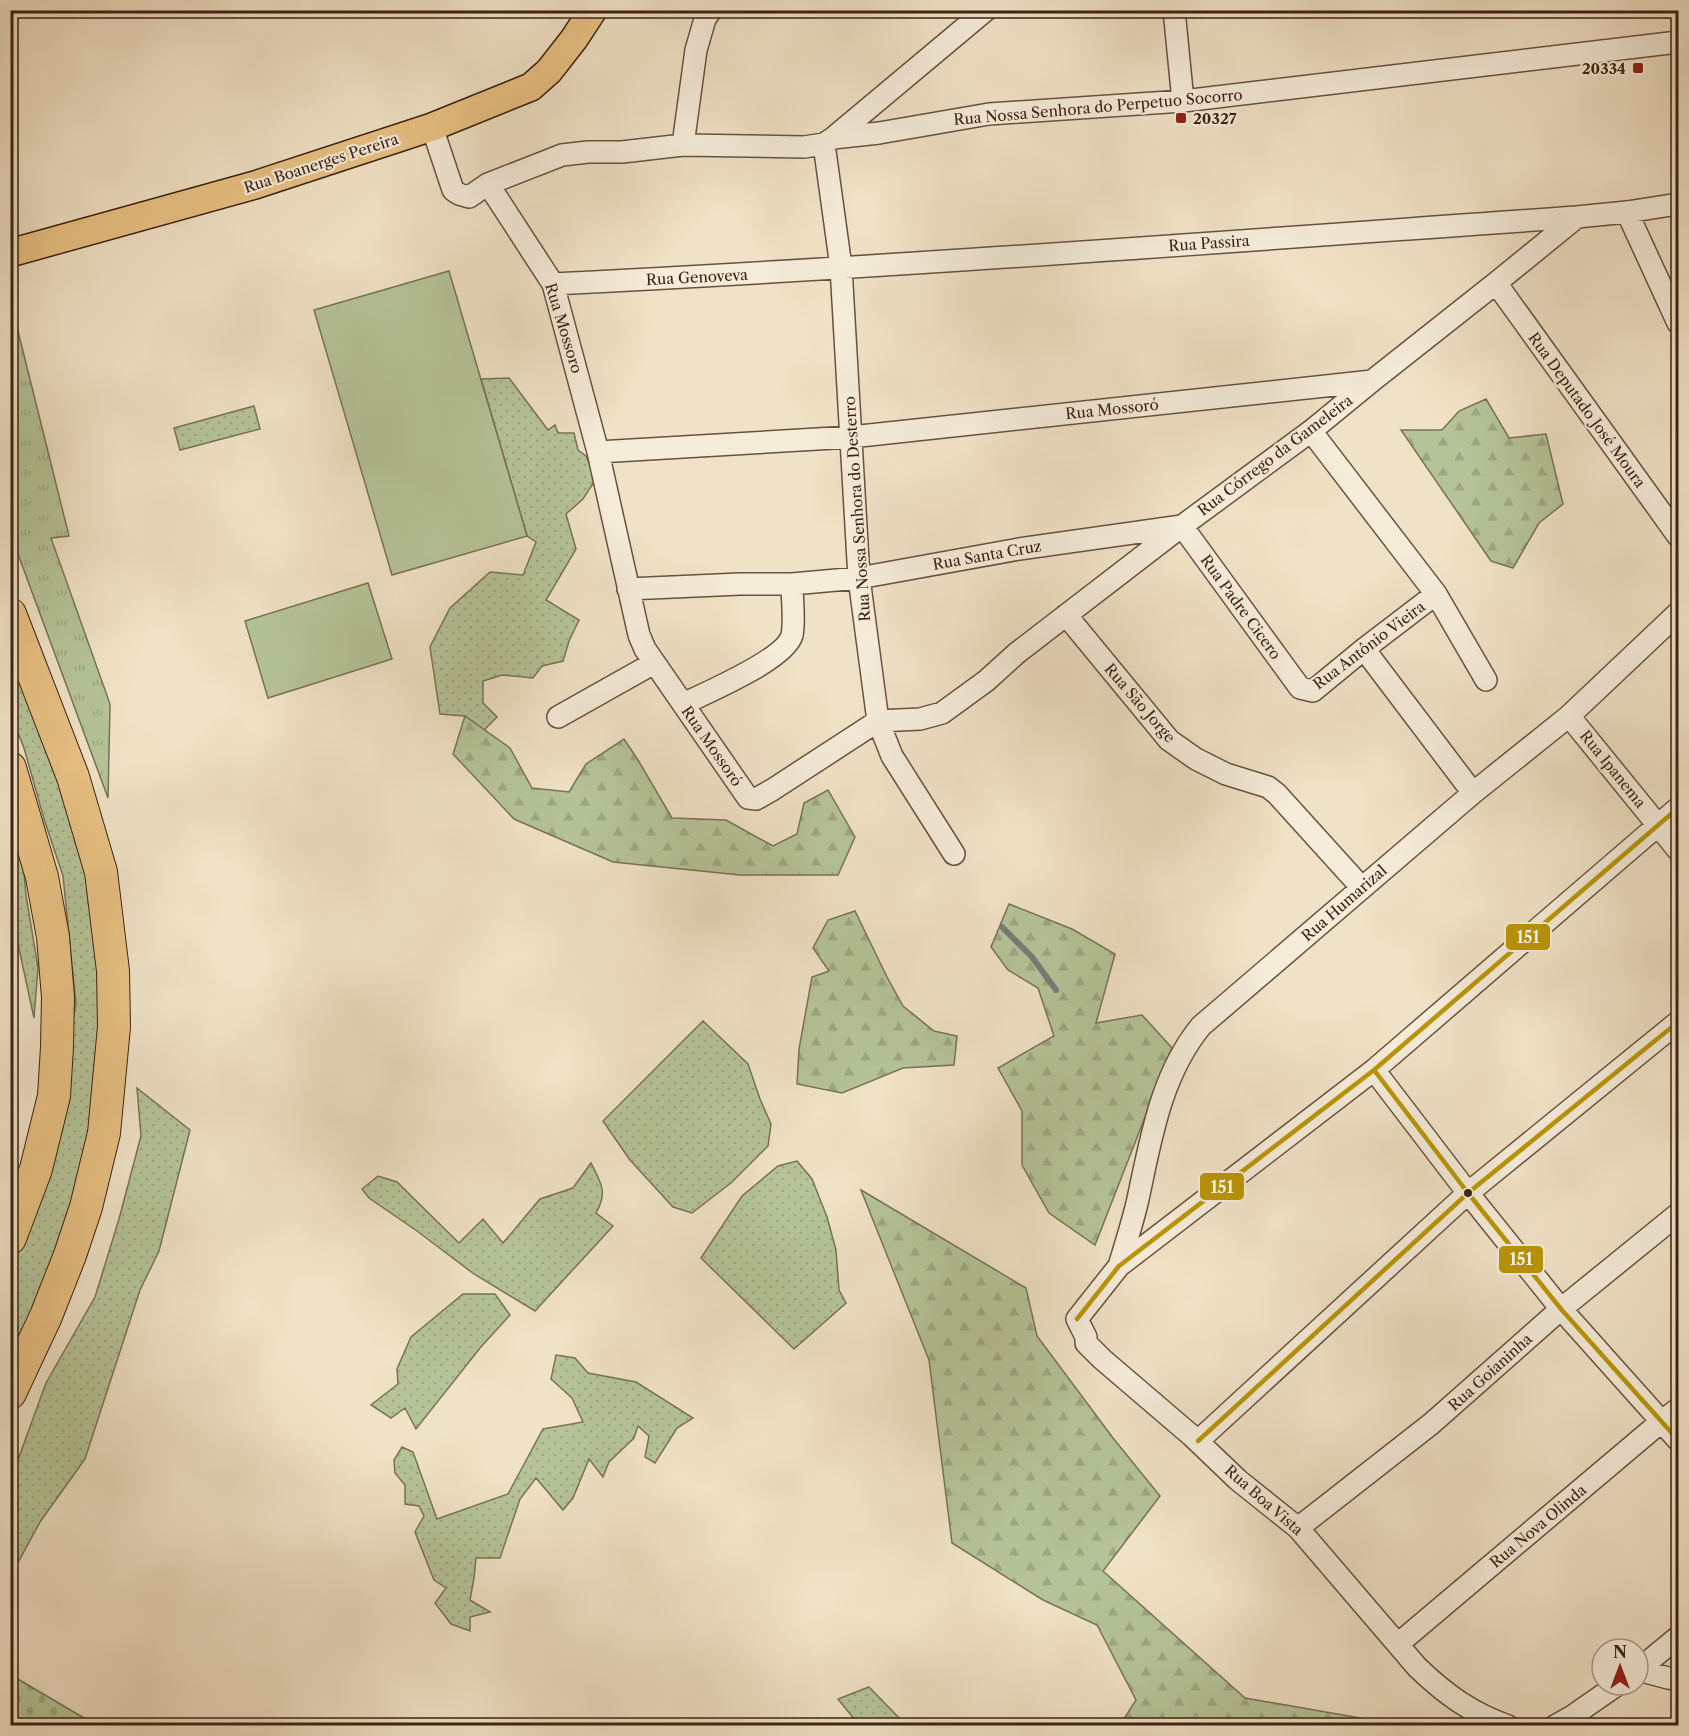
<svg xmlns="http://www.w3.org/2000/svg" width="1689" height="1736" font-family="'Libre Caslon Text',serif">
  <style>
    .grass { fill: url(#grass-dots); stroke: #787355; stroke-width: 1.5 }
    .forest { fill: url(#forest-firs); stroke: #787355; stroke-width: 1.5 }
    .cemetery { fill: url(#cemetery-stones); stroke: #787355; stroke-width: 1.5 }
    .park { fill: url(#park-tufts); stroke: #787355; stroke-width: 1.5 }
    .garden { fill: #b5c498; stroke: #787355; stroke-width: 1.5 }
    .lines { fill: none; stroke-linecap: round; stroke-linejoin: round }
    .stream { stroke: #767e78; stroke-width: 6 }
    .minor-casing { stroke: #68523f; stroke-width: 24 }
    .major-casing { stroke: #3b2212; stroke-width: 30 }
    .highway-casing { stroke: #3b2212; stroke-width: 34 }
    .minor { stroke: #f5ecda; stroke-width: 21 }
    .major { stroke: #e8c183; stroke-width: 27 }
    .highway { stroke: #e8c183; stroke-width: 32 }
    .bus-1-casing { stroke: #f5ecda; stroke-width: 9 }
    .bus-1 { stroke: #ba9506; stroke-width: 4.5 }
    .poi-dot { fill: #8f2418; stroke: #f5ecda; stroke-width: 2 }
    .bus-dot { fill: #3b2212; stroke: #f5ecda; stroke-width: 2 }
    .labels { text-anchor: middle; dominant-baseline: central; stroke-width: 4.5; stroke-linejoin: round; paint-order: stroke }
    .poi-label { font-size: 15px; font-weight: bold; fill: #3b2212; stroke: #f5ecda; text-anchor: end }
    .street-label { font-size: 15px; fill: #3b2212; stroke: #f5ecda }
    .line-badge { stroke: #f5ecda; stroke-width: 2 }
    .badge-label { font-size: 16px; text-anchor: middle; font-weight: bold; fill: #fff }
  </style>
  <defs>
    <pattern id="grass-dots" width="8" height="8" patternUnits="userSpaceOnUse" patternTransform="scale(1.5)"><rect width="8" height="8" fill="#b5c498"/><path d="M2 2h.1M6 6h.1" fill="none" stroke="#9da882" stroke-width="1.8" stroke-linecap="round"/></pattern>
    <pattern id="forest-firs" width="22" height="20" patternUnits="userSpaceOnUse" patternTransform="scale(1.5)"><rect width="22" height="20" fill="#b5c498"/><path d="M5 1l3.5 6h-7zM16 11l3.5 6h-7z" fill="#9da882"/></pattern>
    <pattern id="cemetery-stones" width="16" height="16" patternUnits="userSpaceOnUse" patternTransform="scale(1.5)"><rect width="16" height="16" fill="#b5c498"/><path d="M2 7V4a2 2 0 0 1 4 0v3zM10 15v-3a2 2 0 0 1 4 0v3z" fill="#9da882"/></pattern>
    <pattern id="park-tufts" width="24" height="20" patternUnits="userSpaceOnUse" patternTransform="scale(1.5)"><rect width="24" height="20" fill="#b5c498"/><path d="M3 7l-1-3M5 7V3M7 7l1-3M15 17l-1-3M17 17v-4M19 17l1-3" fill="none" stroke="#9da882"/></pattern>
  </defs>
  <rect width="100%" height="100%" fill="#f0e2c6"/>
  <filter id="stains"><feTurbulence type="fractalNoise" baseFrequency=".00333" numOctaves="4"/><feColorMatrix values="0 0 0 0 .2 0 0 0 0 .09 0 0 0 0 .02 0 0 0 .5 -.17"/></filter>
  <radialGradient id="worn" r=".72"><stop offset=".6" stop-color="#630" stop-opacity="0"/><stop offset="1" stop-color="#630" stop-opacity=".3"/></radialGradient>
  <path class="grass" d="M 509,378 L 548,430 L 555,425 L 558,433 L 574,433 L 578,450 L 586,456 L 596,479 L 583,499 L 566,514 L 576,549 L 546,600 L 579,620 L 569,641 L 563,661 L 542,666 L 533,678 L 502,675 L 483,681 L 483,703 L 497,717 L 484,730 L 465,716 L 440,714 L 430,647 L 450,608 L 490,572 L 523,575 L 536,542 L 527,536 L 481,379 Z
    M 254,406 L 260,429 L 180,450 L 174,428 Z
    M 11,637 L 66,784 L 92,889 L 103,1054 L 77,1203 L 11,1371 L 11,1268 L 30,1218 L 76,1004 L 63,876 L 44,819 L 24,748 L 11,715 Z
    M 10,830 L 22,851 L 26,895 L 38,968 L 34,1018 L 11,912 Z
    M 703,1021 L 748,1064 L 760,1099 L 771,1124 L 768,1146 L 732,1182 L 692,1213 L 673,1207 L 630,1160 L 603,1121 Z
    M 137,1088 L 190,1130 L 159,1251 L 140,1290 L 85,1459 L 40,1522 L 13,1572 L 11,1586 L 11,1479 L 46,1383 L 95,1297 L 119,1219 L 141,1136 Z
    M 797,1161 L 812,1179 L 827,1217 L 836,1250 L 839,1290 L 846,1303 L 794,1349 L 701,1258 L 742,1196 L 778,1166 Z
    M 591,1163 C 601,1183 608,1192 596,1213 L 613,1226 L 535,1311 L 474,1274 L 417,1231 L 369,1198 L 362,1189 L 378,1176 L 397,1182 L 459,1243 L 483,1219 L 503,1243 L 540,1199 L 573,1188 Z
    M 463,1294 L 495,1294 L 510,1315 L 480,1348 L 416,1429 L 405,1408 L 391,1418 L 371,1405 L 398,1384 L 397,1369 L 411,1337 Z
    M 556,1355 L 575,1358 L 588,1373 L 636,1382 L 693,1418 L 677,1428 L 655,1463 L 645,1457 L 649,1436 L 638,1426 L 634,1438 L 609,1462 L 603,1477 L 589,1459 L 573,1498 L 563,1510 L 536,1478 L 520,1499 L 500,1558 L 476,1558 L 474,1578 L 470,1600 L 490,1612 L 470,1617 L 470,1631 L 451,1624 L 435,1603 L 446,1588 L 434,1580 L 415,1532 L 424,1516 L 419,1506 L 405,1504 L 405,1485 L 395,1473 L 394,1460 L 402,1447 L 413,1452 L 437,1519 L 508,1494 L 543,1429 L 583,1422 L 572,1398 L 551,1379 Z
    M 869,1687 L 906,1725 L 859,1725 L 838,1699 Z"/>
  <path class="forest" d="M 1486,399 L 1509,438 L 1546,434 L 1563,504 L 1539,523 L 1513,568 L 1491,561 L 1401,430 L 1442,430 L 1459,411 Z
    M 465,716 L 510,748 L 532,788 L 569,792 L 586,764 L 624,739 L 638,760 L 672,818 L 726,820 L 773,846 L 797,834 L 804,803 L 828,790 L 855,837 L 838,875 L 740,875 L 613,862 L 514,819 L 453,754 Z
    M 1009,904 L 1072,929 L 1115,954 L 1096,1023 L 1142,1015 L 1172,1048 L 1095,1245 L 1049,1213 L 1022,1165 L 1022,1111 L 998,1068 L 1054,1036 L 1038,988 L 1008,970 L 991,947 Z
    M 855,911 L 887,977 L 903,1006 L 934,1031 L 957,1036 L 954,1065 L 903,1068 L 842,1093 L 797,1084 L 799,1049 L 812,977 L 829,971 L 813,948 L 828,920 Z
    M 861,1190 L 1026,1288 L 1037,1336 L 1113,1438 L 1160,1496 L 1103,1571 L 1245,1698 L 1400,1725 L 1120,1725 L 1136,1700 L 1097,1625 L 1043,1600 L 952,1543 L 929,1360 Z"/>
  <path class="cemetery" d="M 11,1675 L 96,1725 L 11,1725 Z"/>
  <path class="park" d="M 11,303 L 69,536 L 51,538 L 110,704 L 108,798 L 11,535 Z"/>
  <path class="garden" d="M 449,271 L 527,536 L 392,575 L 314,310 Z
    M 368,583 L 392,659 L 268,698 L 245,621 Z"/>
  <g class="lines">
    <path class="stream" d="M 1002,927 L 1032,957 L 1056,990"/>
    <defs>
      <path id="minor" d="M 1174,10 L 1183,101
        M 432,127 L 453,190 L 459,194 L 469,197 L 488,184 L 562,155 L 588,152 L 622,152 L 683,145 L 804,147 L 824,144 L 833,138 L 879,133 L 989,114 L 1183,101 L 1678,42
        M 833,138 L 986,10
        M 824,144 L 841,267 L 859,578 L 878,721 L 892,756 L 954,854
        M 683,145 L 696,50 L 705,19 L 711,10
        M 488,184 L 553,284 L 598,452 L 639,635 L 645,649 L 748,798 L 756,799 L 772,790 L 878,721
        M 1627,212 L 1678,323
        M 1496,283 L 1678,536
        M 553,284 C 895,267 1236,241 1577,217 L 1627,212 L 1678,204
        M 1311,431 L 1436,594 L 1486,680
        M 598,452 L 851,437 L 1372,381
        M 1182,526 L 1300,688 L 1313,691 L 1364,649 L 1436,594
        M 628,589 L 740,584 L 792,584 L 859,578 L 1019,549 L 1182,526
        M 1066,615 L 1169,740 L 1196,759 L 1226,774 L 1268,787 L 1277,794 L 1362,888
        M 1364,649 L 1473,793
        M 683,704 C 706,693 786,659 792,635 C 795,621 792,599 792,584
        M 1569,716 L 1678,850
        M 558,717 L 654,663
        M 878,721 L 920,719 L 942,713 L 986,681 L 1017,653 L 1182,526 L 1311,431 L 1372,381 L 1496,283 L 1577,217
        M 1374,1070 L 1468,1193 L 1561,1309 L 1678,1440
        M 1119,1266 C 1126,1243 1133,1221 1138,1199 C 1151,1138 1161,1075 1201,1026 L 1473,793 L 1569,716 L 1678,613
        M 1198,1441 L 1468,1193 L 1678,1022
        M 1298,1528 L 1431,1424 L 1561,1309 L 1678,1214
        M 1398,1644 L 1662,1421 L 1678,1409
        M 1638,1670 L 1678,1637
        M 1638,1670 L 1668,1678 L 1678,1679
        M 1508,1726 C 1471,1713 1445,1694 1417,1667 L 1298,1528 L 1238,1480 L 1192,1436 L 1102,1359 L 1086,1343 L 1086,1337 L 1077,1319 L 1119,1266 L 1374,1070 L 1678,808
        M 1555,1726 L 1571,1717 L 1617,1685"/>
      <path id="major" d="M 10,253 L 255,185 L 432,127 L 531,87 L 549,71 L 574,39 L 593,10"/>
      <path id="highway" d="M 10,614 L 73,777 L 101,872 L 113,971 L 114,1027 L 104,1133 L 86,1207 L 70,1255 L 46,1316 L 10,1393
        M 10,768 L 42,877 L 53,937 L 58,997 L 57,1047 L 54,1096 L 36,1169 L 10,1238"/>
    </defs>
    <use href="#minor" class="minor-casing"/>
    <use href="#major" class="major-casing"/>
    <use href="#highway" class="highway-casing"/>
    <use href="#minor" class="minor"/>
    <use href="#major" class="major"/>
    <use href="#highway" class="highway"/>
    <defs>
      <path id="bus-1" d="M 1374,1070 L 1468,1193 L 1561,1309 L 1678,1440
        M 1077,1319 L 1119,1266 L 1374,1070 L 1678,808
        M 1198,1441 L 1468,1193 L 1678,1022"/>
    </defs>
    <use href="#bus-1" class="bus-1-casing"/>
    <use href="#bus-1" class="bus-1"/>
  </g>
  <g class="poi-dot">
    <rect x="1632" y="62" width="12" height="12" rx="3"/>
    <rect x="1175" y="112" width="12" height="12" rx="3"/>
  </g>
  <circle class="bus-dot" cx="1468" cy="1193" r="5"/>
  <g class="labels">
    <g class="poi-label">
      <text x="1626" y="68">20334</text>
      <text x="1193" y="118" text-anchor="start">20327</text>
    </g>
    <g class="street-label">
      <text transform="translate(1098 107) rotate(-5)">Rua Nossa Senhora do Perpetuo Socorro</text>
      <text transform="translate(321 163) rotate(-18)">Rua Boanerges Pereira</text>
      <text transform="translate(1209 243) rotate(-4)">Rua Passira</text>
      <text transform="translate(697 277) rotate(-3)">Rua Genoveva</text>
      <text transform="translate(564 328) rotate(73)">Rua Mossoro</text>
      <text transform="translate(1112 409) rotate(-6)">Rua Mossoró</text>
      <text transform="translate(1587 410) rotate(54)">Rua Deputado José Moura</text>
      <text transform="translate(1275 455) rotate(-37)">Rua Córrego da Gameleira</text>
      <text transform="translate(857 509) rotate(-94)">Rua Nossa Senhora do Desterro</text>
      <text transform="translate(987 555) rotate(-10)">Rua Santa Cruz</text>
      <text transform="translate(1241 607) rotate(54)">Rua Padre Cicero</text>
      <text transform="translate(1369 645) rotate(-37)">Rua Antônio Vieira</text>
      <text transform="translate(1140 703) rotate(49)">Rua São Jorge</text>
      <text transform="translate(712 746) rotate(55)">Rua Mossoró</text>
      <text transform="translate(1613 769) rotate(51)">Rua Ipanema</text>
      <text transform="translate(1344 903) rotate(-41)">Rua Humarizal</text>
      <text transform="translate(1490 1372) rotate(-42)">Rua Goianinha</text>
      <text transform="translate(1264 1500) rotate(41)">Rua Boa Vista</text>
      <text transform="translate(1538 1526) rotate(-40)">Rua Nova Olinda</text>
    </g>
  </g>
  <g class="line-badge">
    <rect x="1505" y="923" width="46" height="28" rx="6" fill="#ba9506"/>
    <rect x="1199" y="1172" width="46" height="29" rx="6" fill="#ba9506"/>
    <rect x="1498" y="1245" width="46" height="29" rx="6" fill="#ba9506"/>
  </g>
  <g class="badge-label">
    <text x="1528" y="943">151</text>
    <text x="1222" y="1193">151</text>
    <text x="1521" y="1265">151</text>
  </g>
  <rect width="1689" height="1736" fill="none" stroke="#f0e2c6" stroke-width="36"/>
  <rect x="12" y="12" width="1665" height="1712" fill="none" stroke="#3b2212" stroke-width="3"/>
  <rect x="18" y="18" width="1653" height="1700" fill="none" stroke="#3b2212" stroke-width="1.5"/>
  <g transform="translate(1620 1667)"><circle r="28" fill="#f5ecda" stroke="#ab9b8a" stroke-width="1.5"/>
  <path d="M0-4.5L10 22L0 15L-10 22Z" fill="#8f2418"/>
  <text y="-9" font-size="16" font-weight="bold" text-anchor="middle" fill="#3b2212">N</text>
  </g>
  <rect width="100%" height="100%" filter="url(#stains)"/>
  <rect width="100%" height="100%" fill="url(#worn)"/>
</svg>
